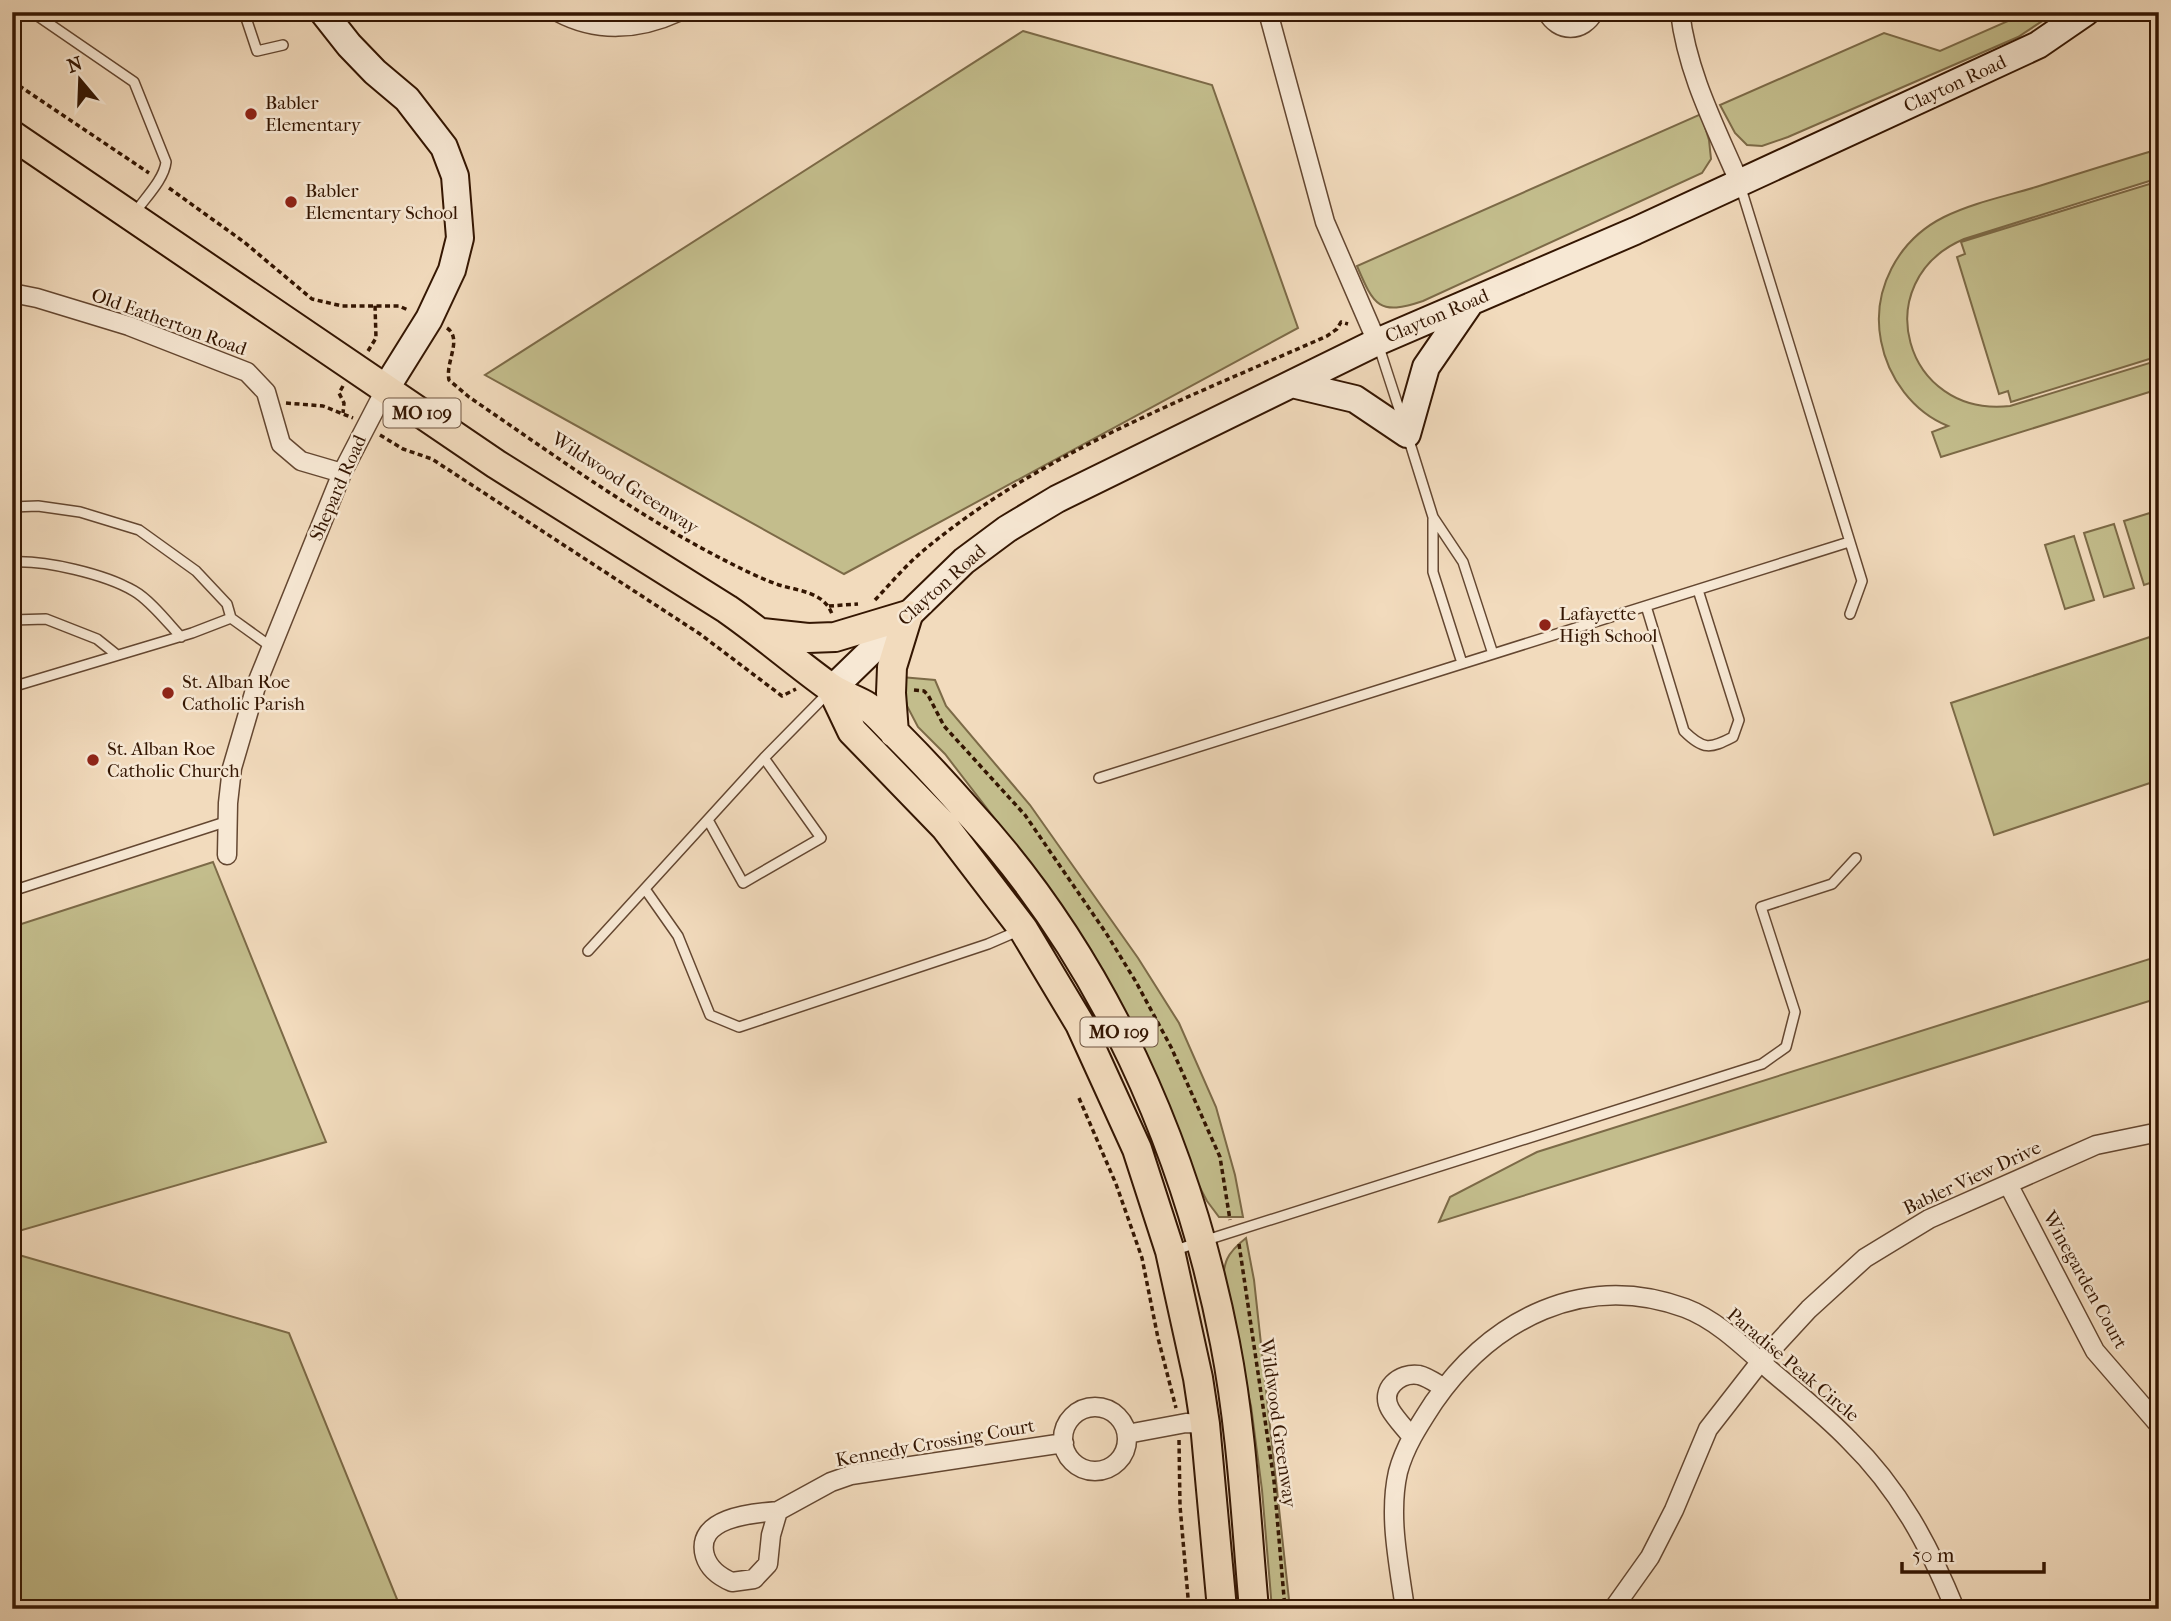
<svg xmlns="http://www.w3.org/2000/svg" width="2171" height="1621" font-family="'IM FELL French Canon',serif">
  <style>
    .green { fill: #c3bd8c; stroke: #7c6a47; stroke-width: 2 }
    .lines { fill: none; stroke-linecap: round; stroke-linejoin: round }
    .lane-casing { stroke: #644731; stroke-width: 12 }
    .street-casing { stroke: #644731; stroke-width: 21 }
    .secondary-casing { stroke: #341602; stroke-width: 30 }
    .primary-casing { stroke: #341602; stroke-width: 32 }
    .path { stroke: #341602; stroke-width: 3.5; stroke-dasharray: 5 3.5; stroke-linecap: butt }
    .lane { stroke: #f7e8d4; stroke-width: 9 }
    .street { stroke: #f7e8d4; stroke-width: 18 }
    .secondary { stroke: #f7e8d4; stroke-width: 26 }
    .primary { stroke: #f2dbbd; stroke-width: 28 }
    .poi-dot { fill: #8f2418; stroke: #f7e8d4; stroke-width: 2.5 }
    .labels { text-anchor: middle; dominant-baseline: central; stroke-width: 5; stroke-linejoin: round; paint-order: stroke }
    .shield { fill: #f7e8d4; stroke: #6e5541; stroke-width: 2 }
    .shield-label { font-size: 18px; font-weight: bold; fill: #341602 }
    .street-label { font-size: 19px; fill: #341602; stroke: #f7e8d4 }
    .poi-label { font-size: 19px; fill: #341602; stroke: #f7e8d4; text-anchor: start }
  </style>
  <rect width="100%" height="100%" fill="#f2dbbd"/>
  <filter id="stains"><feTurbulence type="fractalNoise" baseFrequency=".00286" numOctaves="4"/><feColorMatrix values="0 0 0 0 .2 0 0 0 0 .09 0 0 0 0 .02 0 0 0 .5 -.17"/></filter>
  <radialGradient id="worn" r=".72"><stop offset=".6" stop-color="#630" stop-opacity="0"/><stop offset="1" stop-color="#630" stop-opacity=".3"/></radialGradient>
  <path class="green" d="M 2023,12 L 2056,12 L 2018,37 L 1788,137 L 1762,146 L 1747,145 L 1735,133 L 1720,105 L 1884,33 L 1940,51 L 2015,18 Z
    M 1023,31 L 1212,85 L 1298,328 L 844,574 L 485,375 Z
    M 1701,114 L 1709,140 L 1711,159 L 1702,173 L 1423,301 C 1379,316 1374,306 1357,266 Z
    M 2159,149 L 2159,178 L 1964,239 C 1866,281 1904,418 2010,406 L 2159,360 L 2159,389 L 1941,457 L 1932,432 L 1948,426 C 1913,412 1888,378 1881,341 C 1871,290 1898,240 1944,217 C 1972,203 2006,196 2036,187 C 2077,174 2118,161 2159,149 Z
    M 2159,181 L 2159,356 L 2011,402 L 2008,391 L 1999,394 L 1957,257 L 1965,254 L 1961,242 Z
    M 2153,512 L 2159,529 L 2159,580 L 2144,585 L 2124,521 Z
    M 2114,524 L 2134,588 L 2104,597 L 2084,533 Z
    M 2074,536 L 2094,600 L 2065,609 L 2045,545 Z
    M 2159,634 L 2159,780 L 1994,835 L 1951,703 Z
    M 901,677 L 935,680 L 946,706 L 1030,805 L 1138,958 L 1179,1023 L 1216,1107 L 1235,1175 L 1243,1217 L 1219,1217 L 1207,1201 L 1032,867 L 945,754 L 918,727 L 907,706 Z
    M 213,862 L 326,1142 L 12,1233 L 12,927 Z
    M 2159,956 L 2159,998 L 1439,1222 L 1450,1197 L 1537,1152 Z
    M 1246,1238 L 1254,1280 L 1290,1609 L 1272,1609 L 1262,1490 L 1251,1406 L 1222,1287 C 1224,1261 1226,1254 1246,1238 Z
    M 12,1253 L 289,1333 L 401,1609 L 12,1609 Z"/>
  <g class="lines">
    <defs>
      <path id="lane" d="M 32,12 L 134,82 L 166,162 C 164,180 144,199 134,214
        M 244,12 L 257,51 L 283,45
        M 1740,185 L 1862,581 L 1850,614
        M 1378,344 L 1403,421
        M 1408,437 L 1433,517 L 1463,562 L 1493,654
        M 12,507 L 38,506 L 80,512 L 139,530 L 196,571 L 227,604 L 231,618 L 270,646
        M 1433,519 L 1433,572 L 1462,663
        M 12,562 C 45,560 105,574 134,591 C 150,600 168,623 181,637
        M 1646,606 L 1684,731 C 1703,750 1710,749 1733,737 L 1739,720 L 1698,590
        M 12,620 L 46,619 L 97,639 L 117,655
        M 12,687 L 192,633 L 231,618
        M 1099,778 L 1849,542
        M 708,820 L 743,883 L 821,838 L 764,758
        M 645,889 L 678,936 L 710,1015 L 739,1027 L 988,944 L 1018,931
        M 12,891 L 228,821
        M 588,951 L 764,758 L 829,692
        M 1172,1251 L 1762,1064 L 1786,1047 L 1795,1012 L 1761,907 L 1832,884 L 1856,858"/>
      <path id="street" d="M 558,12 C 597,33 639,30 678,12
        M 1268,12 L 1325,222 L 1377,342
        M 1547,12 C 1558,33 1583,33 1594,12
        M 1680,12 C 1687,73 1716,128 1740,184
        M 12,293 L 37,298 L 129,326 L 247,372 L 266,392 L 281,444 L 301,461 L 342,473
        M 227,855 L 228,803 L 232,768 L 257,683 L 342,473 L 386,388
        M 2008,1184 L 2095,1351 L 2159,1425
        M1063 1439a32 32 0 1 1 64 0a32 32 0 1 1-64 0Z
        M 1127,1434 L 1186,1423 L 1205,1424
        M 1411,1436 C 1404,1427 1395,1418 1390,1409 C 1379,1389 1400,1372 1419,1375 C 1428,1377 1437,1384 1444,1388
        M 778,1511 L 831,1482 L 851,1475 L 1064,1443
        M 778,1511 L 771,1535 L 768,1564 L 754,1579 L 732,1582 C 720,1577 709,1569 705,1556 C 694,1517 754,1513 778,1511 Z
        M 1405,1609 C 1399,1565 1388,1516 1398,1472 C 1405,1446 1419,1425 1434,1402 C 1492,1319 1584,1271 1685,1308 C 1717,1320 1745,1348 1770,1370 C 1797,1393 1825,1415 1849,1440 C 1899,1489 1929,1545 1955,1609
        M 1613,1609 L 1650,1557 L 1674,1510 L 1708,1429 L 1761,1361 L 1809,1309 L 1865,1258 L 1929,1219 L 2096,1145 L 2159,1132"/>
      <path id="secondary" d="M 323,12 L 349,45 L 375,72 L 407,99 L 444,147 L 455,176 L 460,238 L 452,270 L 429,319 L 386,388
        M 1292,384 L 1355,399 L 1407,434 L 1426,367 L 1470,303
        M 832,689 L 964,561 L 1007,529 L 1057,499 L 1377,342 L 1635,231 L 2038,45 L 2086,12"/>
      <path id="primary" d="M 12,135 L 496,464 L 727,609 C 763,634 796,663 831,688 C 843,696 857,700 868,707 C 879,715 888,727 898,736 C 922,760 945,785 967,810 C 1103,957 1187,1148 1225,1343 C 1242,1430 1246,1520 1254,1609
        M 762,633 L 808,638 L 835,637 L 908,615
        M 832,689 L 852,731 L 945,827 L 1023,929 L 1080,1024 L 1137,1149 L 1170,1251 L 1198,1378 L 1205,1424 L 1222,1609
        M 894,733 L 891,693 L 892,667 L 908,615"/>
    </defs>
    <use href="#lane" class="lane-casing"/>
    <use href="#street" class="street-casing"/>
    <use href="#secondary" class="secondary-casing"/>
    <use href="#primary" class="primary-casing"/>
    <path class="path" d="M 12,81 L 149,173
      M 169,188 L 244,242 L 312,299 L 342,306 L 399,306 L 408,310
      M 447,328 C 463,339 445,362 449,380 L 469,397 C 557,457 644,521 740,568 C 752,574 765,580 779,585 C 799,591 824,592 832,614
      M 368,351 L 376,338 L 375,305
      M 343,386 L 339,393 L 344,403 L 343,413
      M 286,403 L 323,406 L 353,418
      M 380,435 L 403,449 L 432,459 L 700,634 L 782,696 L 796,689
      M 875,600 C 891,583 906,565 924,550 C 1042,452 1188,398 1327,336 L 1337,329 L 1341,322 L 1348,324
      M 829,606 L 858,604
      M 914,690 L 924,691 L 928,695 L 944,726 L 1025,815 L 1106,933 L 1136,982 L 1171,1047 L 1220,1157 L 1230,1220
      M 1079,1098 L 1116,1184 L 1142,1258 L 1158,1338 L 1176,1408
      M 1239,1244 L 1274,1481 L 1285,1609
      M 1179,1440 L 1180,1506 L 1189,1609"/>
    <use href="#lane" class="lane"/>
    <use href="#street" class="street"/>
    <use href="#secondary" class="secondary"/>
    <use href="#primary" class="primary"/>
  </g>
  <g class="poi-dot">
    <circle cx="251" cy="114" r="7"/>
    <circle cx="291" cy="202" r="7"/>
    <circle cx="1545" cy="625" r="7"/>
    <circle cx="168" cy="693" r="7"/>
    <circle cx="93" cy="760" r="7"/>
  </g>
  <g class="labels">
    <g class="shield">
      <rect x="383.5" y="398.5" width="77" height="29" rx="5"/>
      <rect x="1080.5" y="1017.5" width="77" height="29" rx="5"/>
    </g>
    <g class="shield-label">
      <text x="422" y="413">MO 109</text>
      <text x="1119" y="1032">MO 109</text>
    </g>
    <g class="street-label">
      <text transform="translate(1955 84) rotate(-25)">Clayton Road</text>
      <text transform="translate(1437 316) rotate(-23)">Clayton Road</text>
      <text transform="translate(169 322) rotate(20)">Old Eatherton Road</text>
      <text transform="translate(625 483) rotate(33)">Wildwood Greenway</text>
      <text transform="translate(338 488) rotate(-66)">Shepard Road</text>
      <text transform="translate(942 585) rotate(-42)">Clayton Road</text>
      <text transform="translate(1972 1178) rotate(-25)">Babler View Drive</text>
      <text transform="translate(2085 1280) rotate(61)">Winegarden Court</text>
      <text transform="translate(1793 1365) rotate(40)">Paradise Peak Circle</text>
      <text transform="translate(1278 1423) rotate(82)">Wildwood Greenway</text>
      <text transform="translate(935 1443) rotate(-10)">Kennedy Crossing Court</text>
    </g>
    <g class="poi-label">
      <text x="265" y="103">Babler<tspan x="265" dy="22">Elementary</tspan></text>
      <text x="305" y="191">Babler<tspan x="305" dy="22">Elementary School</tspan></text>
      <text x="1559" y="614">Lafayette<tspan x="1559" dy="22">High School</tspan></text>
      <text x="182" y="682">St. Alban Roe<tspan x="182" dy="22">Catholic Parish</tspan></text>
      <text x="107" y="749">St. Alban Roe<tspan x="107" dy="22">Catholic Church</tspan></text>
    </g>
  </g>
  <rect width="2171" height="1621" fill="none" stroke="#f2dbbd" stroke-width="42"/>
  <rect x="14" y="14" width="2143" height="1593" fill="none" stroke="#341602" stroke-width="3.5"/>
  <rect x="21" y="21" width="2129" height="1579" fill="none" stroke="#341602" stroke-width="2"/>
  <g transform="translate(80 80) rotate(341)" stroke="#f7e8d4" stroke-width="5" paint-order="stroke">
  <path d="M0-5L12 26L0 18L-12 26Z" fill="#341602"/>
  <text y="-10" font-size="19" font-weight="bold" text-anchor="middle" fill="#341602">N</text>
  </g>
  <path d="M1902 1562v10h142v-10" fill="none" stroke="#341602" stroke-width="3.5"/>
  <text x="1912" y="1562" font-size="21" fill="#341602" stroke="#f7e8d4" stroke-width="5" paint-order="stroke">50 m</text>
  <rect width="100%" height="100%" filter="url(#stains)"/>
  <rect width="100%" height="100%" fill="url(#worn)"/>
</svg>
